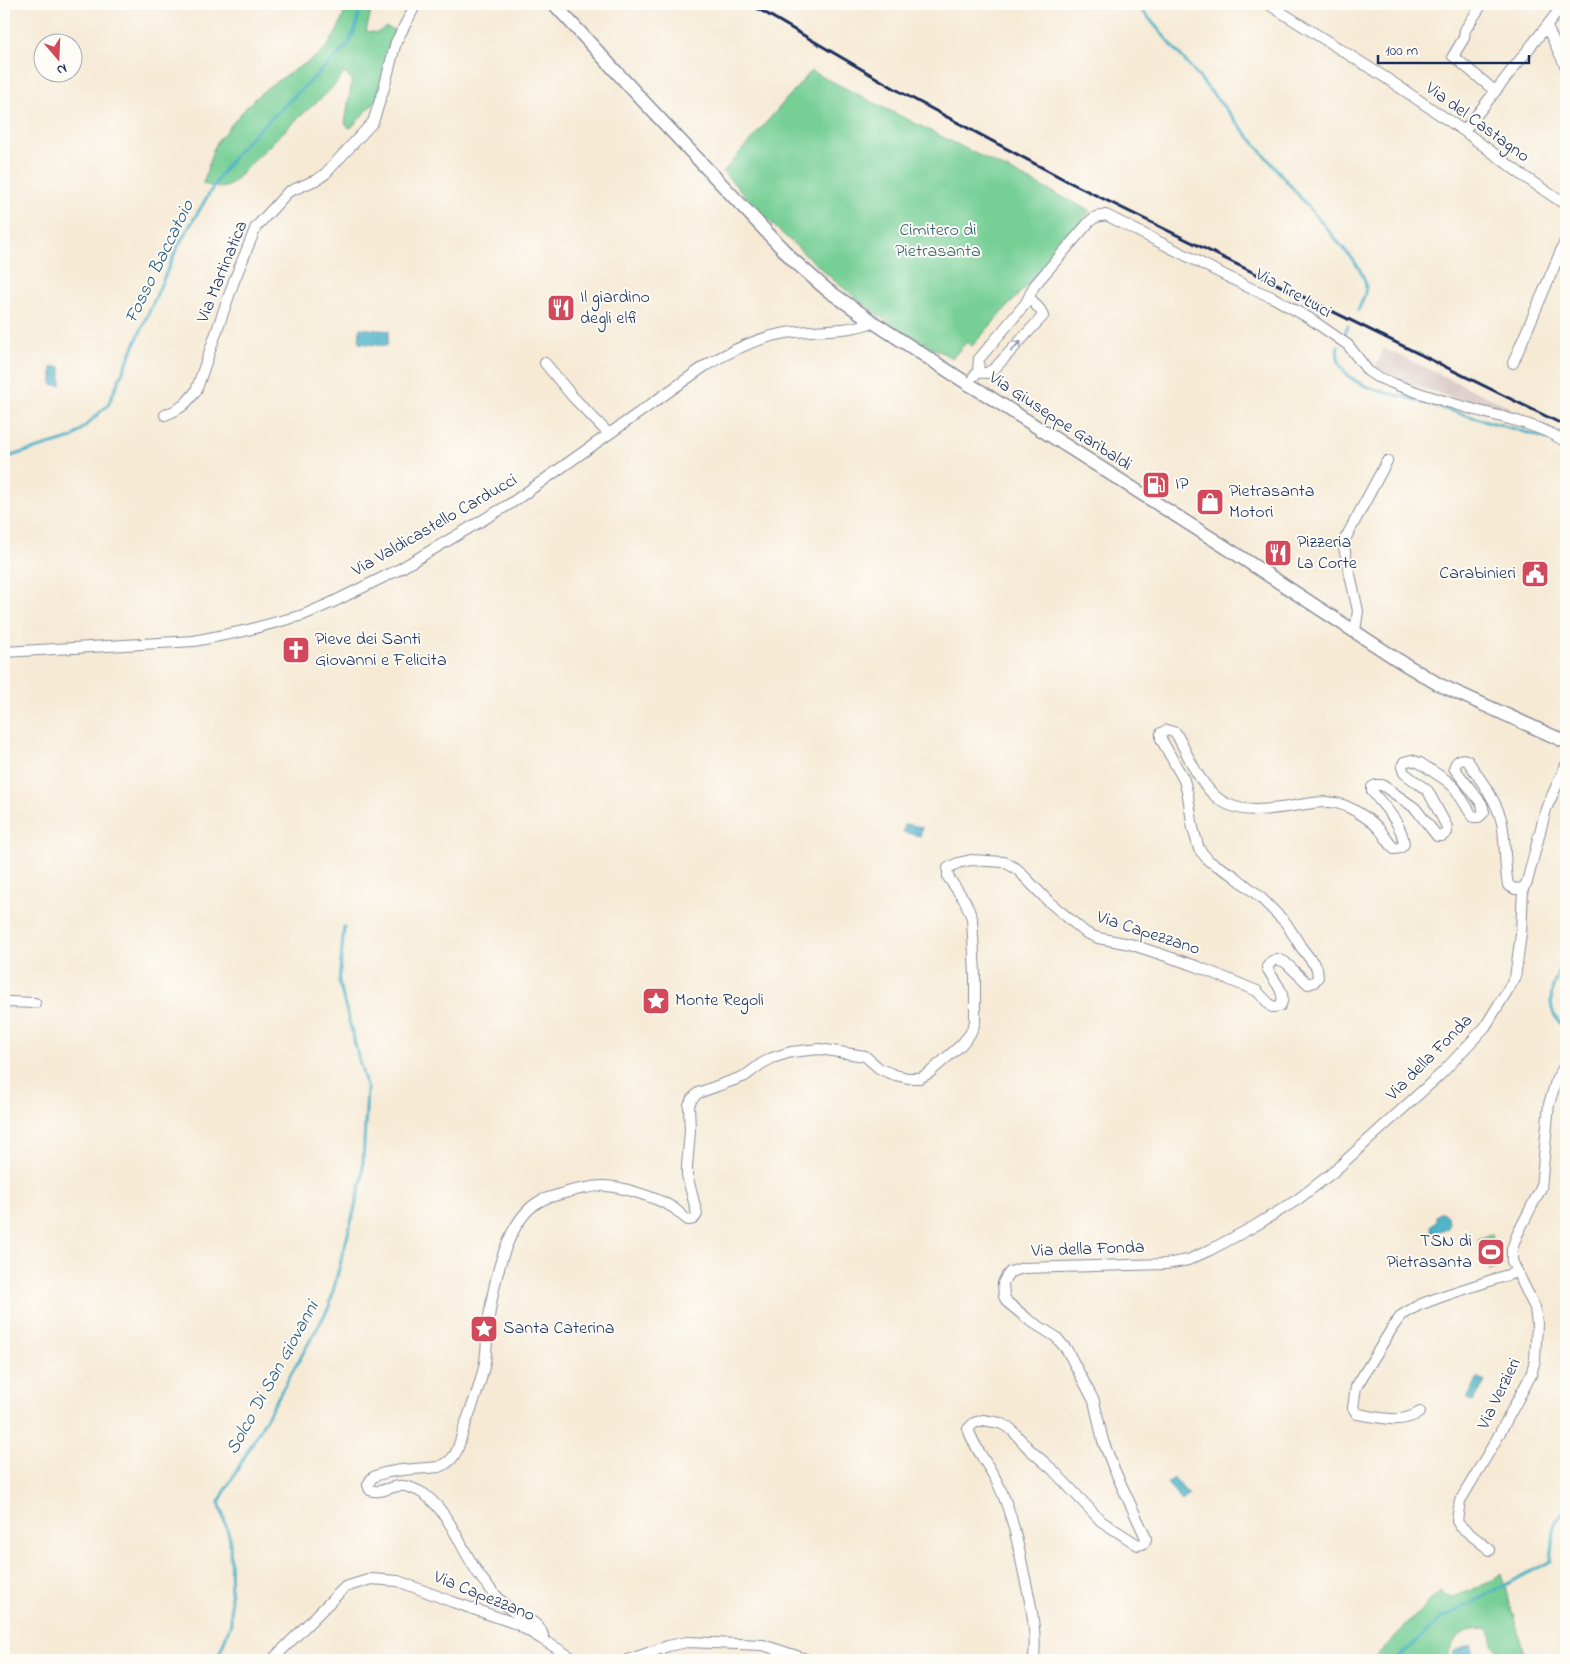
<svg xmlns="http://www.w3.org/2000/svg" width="1570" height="1664" font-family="'Indie Flower',sans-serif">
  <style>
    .industrial { fill: #d1bfbd }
    .green { fill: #76cf95; stroke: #487f7a }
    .water { fill: #48b1c7; stroke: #327092 }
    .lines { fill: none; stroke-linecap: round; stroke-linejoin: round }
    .stream { stroke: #48b1c7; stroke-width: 3 }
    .minor-casing { stroke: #888c9a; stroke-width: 12 }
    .major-casing { stroke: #888c9a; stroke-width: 15 }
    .minor { stroke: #fff; stroke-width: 10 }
    .major { stroke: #fff; stroke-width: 12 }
    .rail { stroke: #1b2f5e; stroke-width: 3 }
    .oneway { stroke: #8d97ae }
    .labels { text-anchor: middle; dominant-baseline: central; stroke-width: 4; stroke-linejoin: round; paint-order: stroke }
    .street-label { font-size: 18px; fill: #1b2f5e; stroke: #fdfcf7 }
    .park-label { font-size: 18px; fill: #365f6e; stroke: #fdfcf7 }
    .poi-label { font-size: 18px; fill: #1b2f5e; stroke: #fdfcf7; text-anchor: start }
    .water-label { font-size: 19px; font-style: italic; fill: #2b5c83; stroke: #fdfcf7 }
  </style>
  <rect width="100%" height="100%" fill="#fdfcf7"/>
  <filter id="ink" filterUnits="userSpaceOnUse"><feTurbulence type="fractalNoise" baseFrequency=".02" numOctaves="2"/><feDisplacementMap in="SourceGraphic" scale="10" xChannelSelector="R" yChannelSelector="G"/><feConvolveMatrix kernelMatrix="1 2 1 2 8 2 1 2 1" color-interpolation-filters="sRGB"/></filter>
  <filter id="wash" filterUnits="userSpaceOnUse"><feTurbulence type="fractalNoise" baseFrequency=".0096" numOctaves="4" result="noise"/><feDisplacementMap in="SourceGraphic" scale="20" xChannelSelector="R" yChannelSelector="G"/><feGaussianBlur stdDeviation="1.12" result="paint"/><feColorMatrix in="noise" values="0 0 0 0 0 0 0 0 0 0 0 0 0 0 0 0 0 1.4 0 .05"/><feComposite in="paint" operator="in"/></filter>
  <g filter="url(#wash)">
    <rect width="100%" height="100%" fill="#f6ead5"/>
    <path class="industrial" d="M 1383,348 L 1418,364 L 1511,408 L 1507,415 L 1410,384 L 1375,370 Z"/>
    <path class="green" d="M 347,4 L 373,4 L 366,31 L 377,33 L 386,27 L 396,31 L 378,98 L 351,128 L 348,127 L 345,124 L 352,79 L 344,73 C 332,92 308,108 292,124 C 270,144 250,165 229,186 L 220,188 L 203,184 L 213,150 L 219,139 L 251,102 L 268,87 L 320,54 C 335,40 341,23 347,4 Z
      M 811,71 L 1090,211 L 1055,254 L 972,346 L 967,342 L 952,358 L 891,325 L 837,283 L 776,228 L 723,172 Z
      M 1491,1234 L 1503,1265 L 1490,1271 L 1478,1239 Z
      M 1501,1573 L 1526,1660 L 1506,1660 L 1493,1644 L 1490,1630 C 1467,1627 1450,1635 1448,1660 L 1372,1660 L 1441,1590 L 1444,1595 L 1451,1598 L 1490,1582 Z"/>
    <path class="water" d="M 360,328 L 389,331 L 387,346 L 359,343 Z
      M 52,367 L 61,367 L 61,385 L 52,385 Z
      M 905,824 L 922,827 L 920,836 L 903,832 Z
      M 1439,1213 L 1443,1213 L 1448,1217 L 1449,1224 L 1448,1228 L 1434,1233 L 1432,1232 L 1431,1225 L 1436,1222 L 1436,1216 Z
      M 1478,1378 L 1485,1382 L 1473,1402 L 1467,1399 Z
      M 1174,1478 L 1189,1495 L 1182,1501 L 1167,1483 Z
      M 1471,1645 L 1474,1653 L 1456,1660 L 1453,1652 Z"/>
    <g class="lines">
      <path class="stream" d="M 1137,4 L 1354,261 C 1368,281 1370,288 1358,310
        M 1344,335 L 1348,326
        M 1338,346 C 1336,358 1340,369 1350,377 C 1367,390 1394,394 1415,400 C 1461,414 1508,427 1555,441
        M 4,458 L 72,438 L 108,405 L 179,244 L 221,174 L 243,145 L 348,45 L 356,27 L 361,4
        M 1566,952 C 1560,969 1546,993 1553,1012 C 1556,1019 1562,1025 1566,1032
        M 217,1660 L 231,1623 L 230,1539 L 219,1502 L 329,1307 L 362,1180 L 367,1090 L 339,982 L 344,927
        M 1396,1660 L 1441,1619 L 1551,1561 L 1555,1522 L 1566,1510"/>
    </g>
  </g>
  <g filter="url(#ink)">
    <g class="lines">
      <defs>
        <path id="minor" d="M 1268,4 L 1386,78 L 1464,131 L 1522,175 L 1566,205
          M 1482,4 L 1465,30 L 1464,38 L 1453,56 L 1495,91
          M 1547,27 L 1566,67
          M 1464,131 L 1564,4
          M 545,363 L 573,397 L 609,434
          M 1513,363 L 1566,239
          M 978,372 L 979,359 L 1026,303 L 1034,286 L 1090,221 L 1096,217 L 1106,215 L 1250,288 L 1272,297 L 1309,318 L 1348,345 L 1368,371 L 1377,377 C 1408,390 1439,400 1472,409 C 1503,418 1539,424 1566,442
          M 974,376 L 978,372 L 987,373 L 995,368 L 1043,316 L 1041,311 L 1029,297
          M 165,415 C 181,409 186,404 196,391 L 234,281 L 256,227 L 288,192 L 318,179 L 325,174 L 373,122 L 384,88 L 396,42 L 416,4
          M 1355,631 L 1358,611 L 1343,543 L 1387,461
          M 4,652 L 194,641 L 244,631 L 303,615 L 331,603 L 398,570 L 510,504 L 705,366 C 730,351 756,338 786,333 C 815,329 845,333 873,322
          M 4,1004 L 9,1002 L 35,1003
          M 1420,1412 C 1400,1425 1379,1417 1357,1414 L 1353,1408 L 1356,1387 L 1394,1325 L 1402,1315 L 1419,1305 L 1446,1295 L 1517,1272
          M 1490,1550 L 1460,1526 L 1457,1521 L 1460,1501 L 1495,1442 L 1531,1375 L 1535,1360 L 1537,1324 L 1535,1308 L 1512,1261 L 1512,1249 L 1517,1235 L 1541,1188 L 1549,1104 L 1557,1078 L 1566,1064
          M 540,1638 L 576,1660
          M 1034,1657 C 1037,1629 1030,1600 1024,1574 C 1018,1544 1012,1513 999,1486 C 990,1466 975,1450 968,1429 L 974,1423 L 983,1420 L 1000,1423 L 1011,1429 L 1029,1449 L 1053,1470 L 1101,1521 L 1138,1545 C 1143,1544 1145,1544 1146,1538 L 1114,1469 L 1103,1441 L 1094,1401 L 1067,1350 L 1056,1337 L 1029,1320 L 1007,1302 L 1004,1296 L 1003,1283 L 1006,1277 L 1010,1272 L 1023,1268 L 1166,1264 L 1188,1260 L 1210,1250 L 1253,1227 L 1297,1200 L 1332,1173 L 1442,1073 L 1485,1027 L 1515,978 L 1521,934 L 1523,888
          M 272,1660 L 345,1587 L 371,1579 L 398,1581 L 453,1602 L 517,1624 L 540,1638 L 543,1635 C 538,1620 522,1618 511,1610 C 502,1603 494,1593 487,1585 C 462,1557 455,1517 424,1494 C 418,1490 406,1485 399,1486 C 388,1487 381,1494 370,1490 L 368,1485 C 369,1483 370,1480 372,1478 C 383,1469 424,1469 439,1467 C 459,1459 458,1445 464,1428 C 472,1406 481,1385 485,1362 C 487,1347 487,1332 489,1317 C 494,1282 507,1217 542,1200 C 552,1196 562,1194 571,1191 C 582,1189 595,1185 605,1186 C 620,1186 657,1198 670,1206 C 677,1209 681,1216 688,1220 C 693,1220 695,1219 697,1214 L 687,1175 L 687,1166 L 690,1131 L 689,1105 L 692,1099 L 698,1093 L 745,1076 L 761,1064 L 772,1058 L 791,1052 L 819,1049 L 865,1056 L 880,1069 L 895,1075 L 908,1078 L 920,1078 L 929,1073 L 961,1045 L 970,1034 L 975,1022 L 975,974 L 972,918 L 965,901 L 948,877 L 948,868 L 958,863 L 971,860 L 1004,862 L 1017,869 L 1048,901 L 1086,933 L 1098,938 L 1130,944 L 1196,966 L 1257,991 L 1272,1007 L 1280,1006 C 1289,993 1271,979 1267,967 L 1272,961 L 1277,959 L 1285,962 L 1308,984 L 1314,982 L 1318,977 L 1317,968 L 1301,947 L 1286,923 L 1259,896 L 1233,875 L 1209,861 L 1199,849 L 1193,828 L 1188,796 L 1184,780 L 1161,739 L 1161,733 L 1167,730 L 1176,733 C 1187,753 1197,779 1214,795 C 1240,820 1281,807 1313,803 C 1323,802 1333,801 1343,805 C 1354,809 1373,821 1380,830 C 1385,836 1389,843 1394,849 L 1400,848 L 1404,844 C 1402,823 1384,807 1372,791 L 1372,787 L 1376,785 L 1382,785 L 1415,808 L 1437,836 L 1442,836 L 1447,832 L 1447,827 L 1428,791 L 1404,773 L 1402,767 L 1404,762 L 1411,760 L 1420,763 L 1446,780 L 1455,788 L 1473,817 L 1479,817 L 1484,812 L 1482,804 L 1454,768 C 1456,761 1461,757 1468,761 C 1480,780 1497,800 1502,823 C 1506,843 1504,865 1508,885 L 1515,889 L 1523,888 L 1527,882 L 1546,809 L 1566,765
          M 628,1660 L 668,1646 L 687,1642 L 763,1645 L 809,1660"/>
        <path id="major" d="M 554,4 L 645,103 L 793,260 L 826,289 L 873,322 L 965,382 L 982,392 L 1233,552 L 1398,660 L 1438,684 L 1566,742"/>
      </defs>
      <use href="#minor" class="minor-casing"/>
      <use href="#major" class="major-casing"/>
      <use href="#minor" class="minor"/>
      <use href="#major" class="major"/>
      <path class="rail" d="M 750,4 L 904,94 L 1071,183 L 1566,426"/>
    </g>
    <defs><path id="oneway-shaft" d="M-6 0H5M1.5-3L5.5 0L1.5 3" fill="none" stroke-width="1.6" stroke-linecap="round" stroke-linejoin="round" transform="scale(1.25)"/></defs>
    <use class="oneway" href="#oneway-shaft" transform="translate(1016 346) rotate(-47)"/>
  </g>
  <defs>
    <symbol id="restaurant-square" viewBox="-11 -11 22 22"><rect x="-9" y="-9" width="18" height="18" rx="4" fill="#d1495b" stroke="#fdfcf7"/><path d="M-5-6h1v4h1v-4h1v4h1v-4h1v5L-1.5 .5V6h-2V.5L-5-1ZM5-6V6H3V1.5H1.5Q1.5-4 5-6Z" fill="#fff"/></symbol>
    <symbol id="fuel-square" viewBox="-11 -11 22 22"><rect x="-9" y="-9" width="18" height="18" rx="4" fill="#d1495b" stroke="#fdfcf7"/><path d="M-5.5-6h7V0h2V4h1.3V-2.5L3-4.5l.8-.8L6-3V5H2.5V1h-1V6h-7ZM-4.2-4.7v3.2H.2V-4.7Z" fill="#fff"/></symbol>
    <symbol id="shop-square" viewBox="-11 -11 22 22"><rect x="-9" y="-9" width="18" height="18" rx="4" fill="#d1495b" stroke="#fdfcf7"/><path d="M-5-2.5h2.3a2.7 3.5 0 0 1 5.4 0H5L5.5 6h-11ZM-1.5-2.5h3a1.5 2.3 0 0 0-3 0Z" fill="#fff"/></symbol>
    <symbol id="civic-square" viewBox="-11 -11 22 22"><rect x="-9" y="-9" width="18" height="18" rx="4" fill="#d1495b" stroke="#fdfcf7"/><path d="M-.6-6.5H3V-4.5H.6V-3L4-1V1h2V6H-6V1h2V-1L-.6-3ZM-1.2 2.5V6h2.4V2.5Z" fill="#fff"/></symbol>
    <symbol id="church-square" viewBox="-11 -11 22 22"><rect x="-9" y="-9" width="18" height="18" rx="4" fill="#d1495b" stroke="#fdfcf7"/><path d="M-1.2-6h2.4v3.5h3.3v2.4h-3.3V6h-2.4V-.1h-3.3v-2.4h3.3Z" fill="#fff"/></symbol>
    <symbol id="sight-square" viewBox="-11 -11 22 22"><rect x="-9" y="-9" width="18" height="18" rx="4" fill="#d1495b" stroke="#fdfcf7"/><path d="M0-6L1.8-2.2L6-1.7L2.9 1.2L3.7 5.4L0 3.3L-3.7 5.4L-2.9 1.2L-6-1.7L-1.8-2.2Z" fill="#fff"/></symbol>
    <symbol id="stadium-square" viewBox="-11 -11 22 22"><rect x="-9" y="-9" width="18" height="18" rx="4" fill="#d1495b" stroke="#fdfcf7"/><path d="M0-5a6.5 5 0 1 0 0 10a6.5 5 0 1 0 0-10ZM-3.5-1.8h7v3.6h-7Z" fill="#fff"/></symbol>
  </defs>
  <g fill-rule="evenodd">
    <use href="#restaurant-square" x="545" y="292" width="32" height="32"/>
    <use href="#fuel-square" x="1140" y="469" width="32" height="32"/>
    <use href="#shop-square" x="1194" y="486" width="32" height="32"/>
    <use href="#restaurant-square" x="1262" y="537" width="32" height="32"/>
    <use href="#civic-square" x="1519" y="558" width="32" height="32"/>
    <use href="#church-square" x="280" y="634" width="32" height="32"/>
    <use href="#sight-square" x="640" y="985" width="32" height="32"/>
    <use href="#stadium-square" x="1475" y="1236" width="32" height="32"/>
    <use href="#sight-square" x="468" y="1313" width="32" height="32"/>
  </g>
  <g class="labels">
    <g class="street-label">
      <text transform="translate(1477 123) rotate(36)">Via del Castagno</text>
      <text transform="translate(223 272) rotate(-68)">Via Martinatica</text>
      <text transform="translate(1293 294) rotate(29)">Via Tre Luci</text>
      <text transform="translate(1060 422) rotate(33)">Via Giuseppe Garibaldi</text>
      <text transform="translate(435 526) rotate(-30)">Via Valdicastello Carducci</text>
      <text transform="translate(1148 934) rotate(18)">Via Capezzano</text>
      <text transform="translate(1430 1058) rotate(-45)">Via della Fonda</text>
      <text transform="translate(1088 1250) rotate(-2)">Via della Fonda</text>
      <text transform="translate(1500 1394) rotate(-64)">Via Verzieri</text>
      <text transform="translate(484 1597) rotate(22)">Via Capezzano</text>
    </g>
    <g class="park-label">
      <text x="938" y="231">Cimitero di<tspan x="938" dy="21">Pietrasanta</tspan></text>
    </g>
    <g class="poi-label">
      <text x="580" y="298">Il giardino<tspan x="580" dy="21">degli elfi</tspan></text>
      <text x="1175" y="485">IP</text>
      <text x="1229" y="492">Pietrasanta<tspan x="1229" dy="21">Motori</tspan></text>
      <text x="1297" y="543">Pizzeria<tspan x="1297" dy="21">La Corte</tspan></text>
      <text x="1516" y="574" text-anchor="end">Carabinieri</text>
      <text x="315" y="640">Pieve dei Santi<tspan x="315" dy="21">Giovanni e Felicita</tspan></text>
      <text x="675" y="1001">Monte Regoli</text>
      <text x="1472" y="1242" text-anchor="end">TSN di<tspan x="1472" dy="21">Pietrasanta</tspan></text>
      <text x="503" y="1329">Santa Caterina</text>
    </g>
    <g class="water-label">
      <text transform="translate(160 262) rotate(-64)">Fosso Baccatoio</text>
      <text transform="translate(273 1378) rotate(-61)">Solco Di San Giovanni</text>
    </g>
  </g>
  <rect width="1570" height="1664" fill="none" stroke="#fdfcf7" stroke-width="20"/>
  <g transform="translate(58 58) rotate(161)"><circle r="24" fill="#fdfcf7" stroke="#a3aaba"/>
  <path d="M0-4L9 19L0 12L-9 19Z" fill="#d1495b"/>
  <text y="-8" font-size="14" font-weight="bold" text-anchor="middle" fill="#1b2f5e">N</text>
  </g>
  <path d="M1378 55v8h151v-8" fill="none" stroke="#1b2f5e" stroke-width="2.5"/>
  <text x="1385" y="55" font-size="15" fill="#1b2f5e" stroke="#fdfcf7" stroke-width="4" paint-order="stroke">100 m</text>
</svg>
